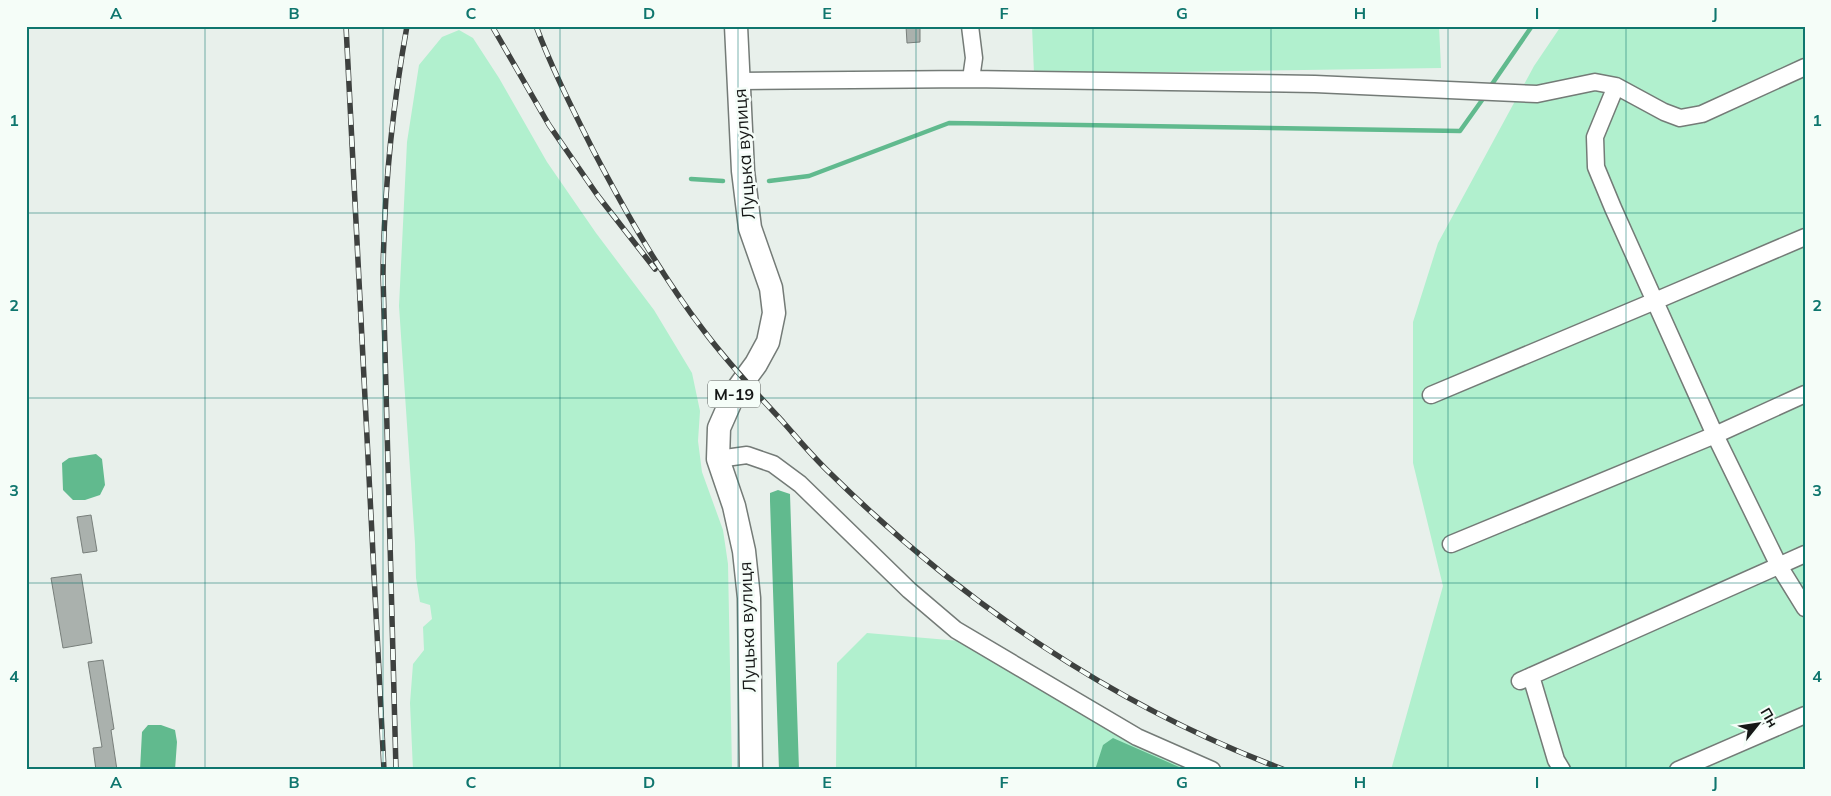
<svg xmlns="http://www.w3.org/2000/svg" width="1831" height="796" font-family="Mulish,sans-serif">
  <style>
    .green { fill: #b1f0ce }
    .water { fill: #61ba8e }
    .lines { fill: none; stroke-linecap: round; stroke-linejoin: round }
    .stream { stroke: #61ba8e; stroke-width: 4.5 }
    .building { fill: #aab1ad; stroke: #787f7b }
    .minor-casing { stroke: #747b77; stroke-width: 19 }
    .highway-casing { stroke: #747b77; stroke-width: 25 }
    .minor { stroke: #fff; stroke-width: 16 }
    .highway { stroke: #fff; stroke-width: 22 }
    .rail-casing { stroke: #3e413f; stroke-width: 5.5 }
    .rail { stroke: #f5fdf8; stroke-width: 4; stroke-dasharray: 11; stroke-linecap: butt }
    .grid { fill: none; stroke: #0f766e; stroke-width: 1; stroke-opacity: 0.55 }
    .labels { text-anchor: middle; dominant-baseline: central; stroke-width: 5; stroke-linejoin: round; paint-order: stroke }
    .shield { fill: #f5fdf8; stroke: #595d5a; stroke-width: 1 }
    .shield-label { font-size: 16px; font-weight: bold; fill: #161817 }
    .street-label { font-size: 18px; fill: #161817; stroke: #f5fdf8 }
    .neatline { fill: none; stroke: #0f766e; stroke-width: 2 }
    .grid-label { font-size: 16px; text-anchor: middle; font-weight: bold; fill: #0f766e }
  </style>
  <rect width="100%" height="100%" fill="#e8f0eb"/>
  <path class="green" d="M 1032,26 L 1439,26 L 1441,68 L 1034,74 Z
    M 1561,26 L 1805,26 L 1805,770 L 1391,770 L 1443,586 L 1413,463 L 1413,322 L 1438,243 L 1534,66 Z
    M 459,30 L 473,38 L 499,78 L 547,162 L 596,233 L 654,310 L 692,373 L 700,411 L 698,441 L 702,472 L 723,530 L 728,564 L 732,770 L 413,770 L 410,703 L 413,664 L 424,650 L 423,627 L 432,619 L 430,605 L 420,602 L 416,578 L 415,543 L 399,306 L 407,142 L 419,65 L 442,37 Z
    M 867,633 L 960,641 L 1205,770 L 836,770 L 837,663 Z"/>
  <path class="water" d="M 96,454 L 102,459 L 105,485 L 100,495 L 85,500 L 73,500 L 63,490 L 62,463 L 69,458 Z
    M 778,490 L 790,494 L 799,770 L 779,770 L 770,501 L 770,493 Z
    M 148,725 L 161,725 L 175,730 L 177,742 L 175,770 L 140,770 L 142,732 Z
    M 1113,738 L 1186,770 L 1095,770 L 1103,745 Z"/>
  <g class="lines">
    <path class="stream" d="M 1490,87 L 1532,26
      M 691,179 L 723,181
      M 769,181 L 809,176 L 949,123 L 1460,131 L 1485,96"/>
  </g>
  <path class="building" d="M 906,26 L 920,26 L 920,42 L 907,43 Z
    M 91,515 L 97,551 L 83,553 L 77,517 Z
    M 81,574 L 92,643 L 63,648 L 51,578 Z
    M 103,660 L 114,729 L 111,730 L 117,770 L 96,770 L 93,748 L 102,747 L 88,662 Z"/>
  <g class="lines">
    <defs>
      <path id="minor" d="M 970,26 L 974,58 L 971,79
        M 739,81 L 971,79 L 1315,84 L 1537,94 L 1595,82 L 1616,86 L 1664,112 L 1680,118 L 1702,114 L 1805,67
        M 1616,86 L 1595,137 L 1596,167 L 1613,208 L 1715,435 L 1779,566 L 1805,608
        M 1431,395 L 1655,301 L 1805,237
        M 718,459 L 747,455 L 773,464 L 800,484 L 909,590 L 956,630 L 1137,737 L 1212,770
        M 1451,544 L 1715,435 L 1805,394
        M 1531,676 L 1556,760 L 1562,770
        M 1520,681 L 1805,554
        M 1678,770 L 1805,715"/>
      <path id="highway" d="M 736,26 L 743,171 L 750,228 L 771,288 L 774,313 L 768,342 L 756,364 L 734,394 L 719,428 L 718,459 L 734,506 L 744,551 L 749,598 L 751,770"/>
    </defs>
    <use href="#minor" class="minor-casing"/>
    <use href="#highway" class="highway-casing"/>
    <use href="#minor" class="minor"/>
    <use href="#highway" class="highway"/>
    <defs>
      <path id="rail" d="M 346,26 L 384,770
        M 492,26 L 549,125 L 598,196 L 655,269
        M 536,26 C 552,69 573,110 593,150 C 626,213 661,275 704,331 C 728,363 756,393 783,422 C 799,440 814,458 831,474 C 961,602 1114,706 1285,770
        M 396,770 L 383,275 C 384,191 392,109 407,26"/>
    </defs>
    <use href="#rail" class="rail-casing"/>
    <use href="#rail" class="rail"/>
  </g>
  <path class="grid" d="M 205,26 L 205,770M 383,26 L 383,770M 560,26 L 560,770M 738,26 L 738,770M 916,26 L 916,770M 1093,26 L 1093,770M 1271,26 L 1271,770M 1448,26 L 1448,770M 1626,26 L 1626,770M 26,213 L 1805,213M 26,398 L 1805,398M 26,583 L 1805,583"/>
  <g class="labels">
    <rect class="shield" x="708" y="380.5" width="52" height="27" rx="4"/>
    <g class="shield-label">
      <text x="734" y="394">М-19</text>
    </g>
    <g class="street-label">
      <text transform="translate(744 154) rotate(-94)">Луцька вулиця</text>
      <text transform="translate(747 627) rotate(-92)">Луцька вулиця</text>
    </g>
  </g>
  <rect width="1831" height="796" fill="none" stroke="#f5fdf8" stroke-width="55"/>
  <g transform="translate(1758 724) rotate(60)" stroke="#f5fdf8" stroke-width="4" paint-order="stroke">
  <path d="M0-4L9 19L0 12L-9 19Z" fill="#161817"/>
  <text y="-8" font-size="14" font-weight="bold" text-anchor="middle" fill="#161817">Пн</text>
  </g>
  <rect x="28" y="28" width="1776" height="740" class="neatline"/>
  <g class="grid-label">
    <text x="116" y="19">A</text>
    <text x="294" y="19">B</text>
    <text x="471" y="19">C</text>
    <text x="649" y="19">D</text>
    <text x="827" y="19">E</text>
    <text x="1004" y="19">F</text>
    <text x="1182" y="19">G</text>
    <text x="1360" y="19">H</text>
    <text x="1537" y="19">I</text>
    <text x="1715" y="19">J</text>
    <text x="14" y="126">1</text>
    <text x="1817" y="126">1</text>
    <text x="14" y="311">2</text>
    <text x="1817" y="311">2</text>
    <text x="14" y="496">3</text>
    <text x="1817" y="496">3</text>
    <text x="14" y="682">4</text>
    <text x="1817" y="682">4</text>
    <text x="116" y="788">A</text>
    <text x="294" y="788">B</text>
    <text x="471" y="788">C</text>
    <text x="649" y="788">D</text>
    <text x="827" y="788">E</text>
    <text x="1004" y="788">F</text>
    <text x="1182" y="788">G</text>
    <text x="1360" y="788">H</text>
    <text x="1537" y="788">I</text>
    <text x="1715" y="788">J</text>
  </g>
</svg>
